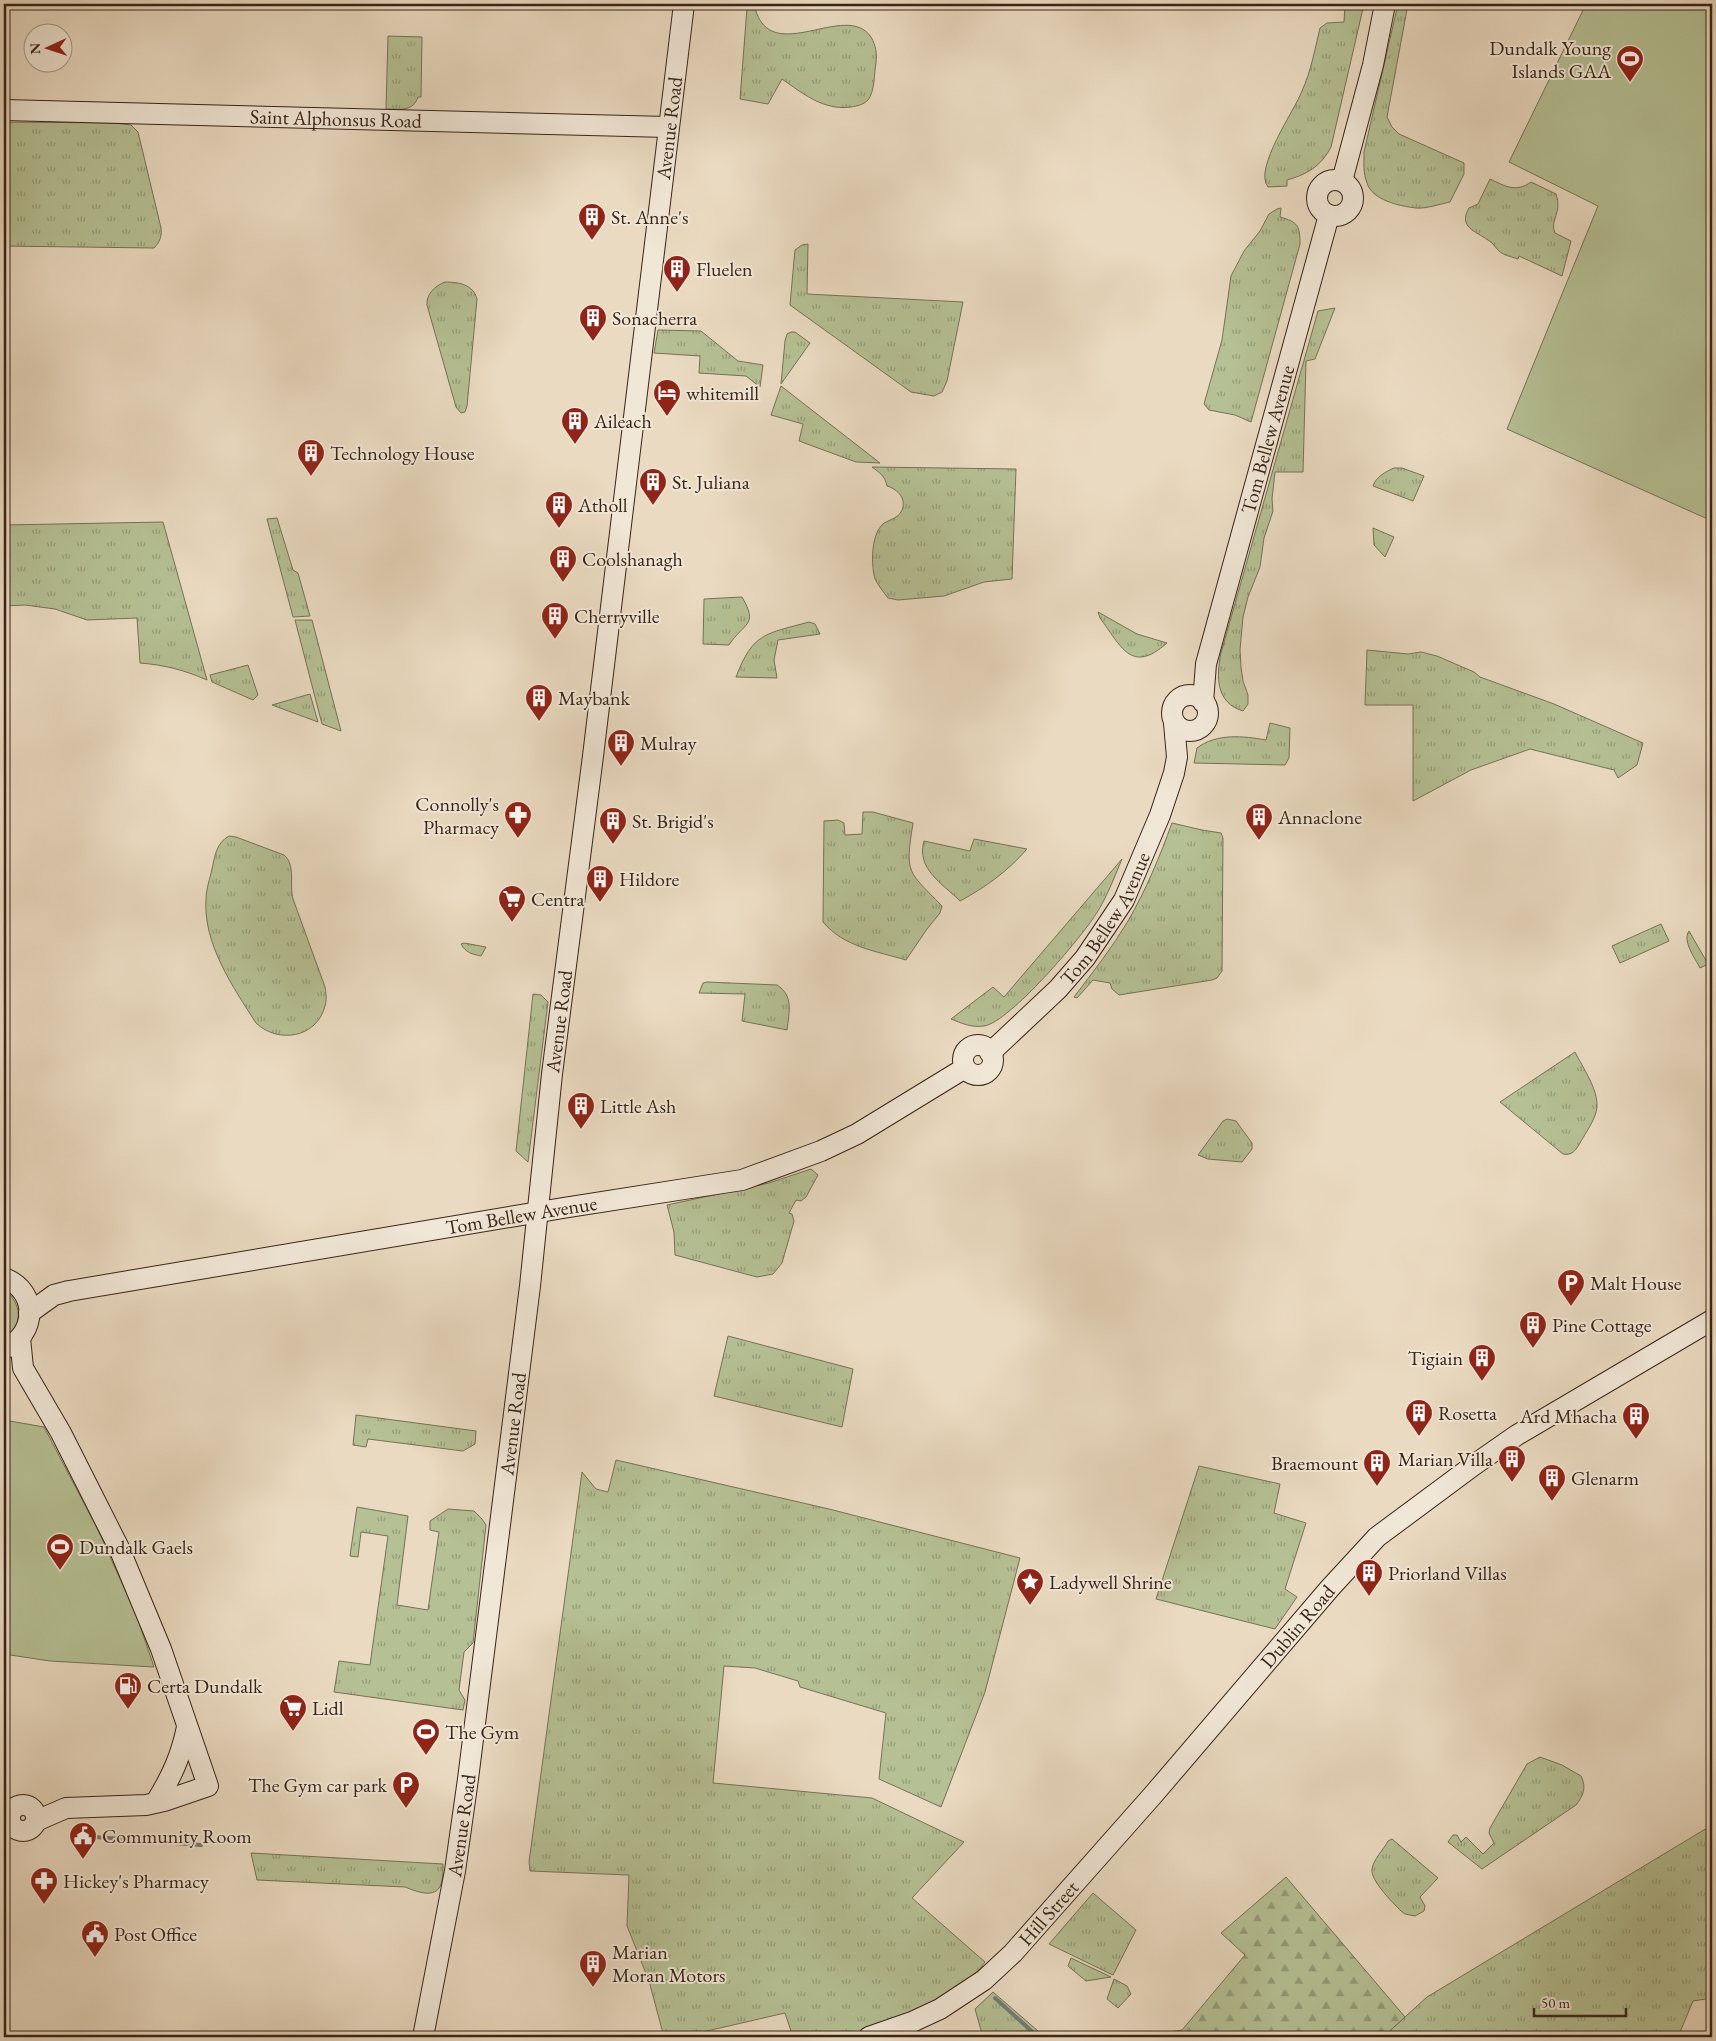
<svg xmlns="http://www.w3.org/2000/svg" width="1716" height="2041" font-family="'EB Garamond',serif">
  <style>
    .grass { fill: url(#grass-tufts); stroke: #767256 }
    .forest { fill: url(#forest-firs); stroke: #767256 }
    .green { fill: #b5c094; stroke: #767256 }
    .lines { fill: none; stroke-linecap: round; stroke-linejoin: round }
    .stream { stroke: #747d7b; stroke-width: 4 }
    .secondary-casing { stroke: #382418; stroke-width: 22 }
    .secondary { stroke: #f1e7d7; stroke-width: 20 }
    .labels { text-anchor: middle; dominant-baseline: central; stroke-width: 4; stroke-linejoin: round; paint-order: stroke }
    .poi-label { font-size: 20px; fill: #382418; stroke: #f1e7d7; text-anchor: start }
    .street-label { font-size: 20px; fill: #382418; stroke: #f1e7d7 }
  </style>
  <defs>
    <pattern id="grass-tufts" width="24" height="20" patternUnits="userSpaceOnUse" patternTransform="scale(1.25)"><rect width="24" height="20" fill="#b5c094"/><path d="M3 7l-1-3M5 7V3M7 7l1-3M15 17l-1-3M17 17v-4M19 17l1-3" fill="none" stroke="#949c78"/></pattern>
    <pattern id="forest-firs" width="22" height="20" patternUnits="userSpaceOnUse" patternTransform="scale(1.25)"><rect width="22" height="20" fill="#b5c094"/><path d="M5 1l3.5 6h-7zM16 11l3.5 6h-7z" fill="#949c78"/></pattern>
  </defs>
  <rect width="100%" height="100%" fill="#eadac1"/>
  <filter id="stains"><feTurbulence type="fractalNoise" baseFrequency=".004" numOctaves="4"/><feColorMatrix values="0 0 0 0 .2 0 0 0 0 .09 0 0 0 0 .02 0 0 0 .5 -.17"/></filter>
  <radialGradient id="worn" r=".72"><stop offset=".6" stop-color="#630" stop-opacity="0"/><stop offset="1" stop-color="#630" stop-opacity=".3"/></radialGradient>
  <path class="grass" d="M 1328,4 L 1364,4 L 1331,147 C 1321,166 1308,174 1287,180 L 1287,186 L 1268,187 C 1253,169 1295,110 1302,91 C 1311,71 1315,49 1320,28 L 1327,23 L 1344,22 L 1345,5 Z
    M 1398,4 L 1408,4 L 1387,117 L 1392,127 L 1399,134 L 1464,163 L 1464,174 L 1450,202 C 1440,204 1426,209 1416,208 C 1399,206 1372,200 1367,183 C 1363,173 1364,162 1364,152 Z
    M 747,8 L 755,8 C 771,68 846,0 871,37 C 876,46 877,53 876,63 C 874,73 875,91 868,100 C 863,105 857,106 851,107 C 824,111 802,93 782,79 L 768,104 L 740,99 Z
    M 388,36 L 422,37 L 421,97 L 418,97 C 413,112 400,109 386,109 Z
    M 4,122 L 115,123 L 131,125 L 138,132 L 161,228 C 162,236 160,242 154,248 L 4,246 Z
    M 1490,179 C 1505,186 1516,193 1531,182 L 1556,194 C 1563,213 1549,220 1555,233 L 1571,241 L 1562,276 L 1519,256 L 1518,259 C 1512,257 1503,255 1499,251 C 1495,247 1493,243 1488,240 C 1475,231 1458,227 1469,208 L 1478,204 Z
    M 1281,208 L 1280,217 C 1298,222 1300,226 1300,244 L 1251,422 L 1235,415 L 1209,410 L 1204,404 L 1222,340 L 1231,276 L 1244,251 L 1260,231 L 1269,214 L 1277,209 Z
    M 808,244 L 807,294 L 963,302 L 947,381 L 942,392 L 934,396 L 911,392 L 790,305 L 795,250 L 802,245 Z
    M 445,282 C 458,282 473,284 477,299 L 467,406 L 465,412 L 461,413 L 456,407 L 427,305 C 426,294 435,286 445,282 Z
    M 1335,308 L 1315,359 L 1306,361 L 1303,472 L 1275,472 L 1272,499 L 1273,511 L 1264,538 L 1260,567 L 1248,597 L 1243,617 L 1240,650 L 1241,667 L 1243,681 L 1248,695 L 1248,704 L 1243,711 C 1216,703 1216,677 1221,653 L 1318,311 Z
    M 658,330 L 701,331 L 738,361 L 763,365 L 760,387 L 746,376 L 699,373 L 700,356 L 654,353 Z
    M 791,332 L 795,332 L 810,343 L 781,384 L 785,341 L 787,334 Z
    M 781,386 L 880,463 L 856,462 L 799,441 L 803,424 L 771,415 Z
    M 872,467 L 1016,469 L 1012,579 L 984,582 L 944,596 L 898,600 L 888,598 C 884,593 878,585 875,579 C 871,565 871,536 882,525 C 887,520 897,519 901,512 C 908,500 898,489 887,486 C 885,476 880,473 872,467 Z
    M 1394,468 L 1402,468 L 1424,476 L 1413,501 L 1373,486 C 1376,477 1385,472 1394,468 Z
    M 277,518 L 293,570 L 298,573 L 310,616 L 293,617 L 267,519 Z
    M 163,522 L 207,680 C 184,670 165,665 140,663 L 137,618 L 87,620 L 55,609 L 25,605 L 4,606 L 4,525 Z
    M 1373,528 L 1394,537 L 1385,557 L 1374,545 Z
    M 742,597 C 759,626 744,622 729,645 L 703,644 L 704,599 Z
    M 1098,612 L 1137,634 L 1167,643 C 1131,675 1121,646 1100,618 Z
    M 295,620 L 312,620 L 341,731 L 322,724 Z
    M 809,622 L 815,624 L 820,634 L 778,640 L 774,660 L 777,678 L 736,677 C 753,632 766,634 809,622 Z
    M 1367,650 L 1408,654 L 1421,652 L 1437,656 L 1474,672 L 1480,677 L 1554,704 L 1643,743 L 1637,765 L 1618,778 L 1614,770 L 1530,749 L 1471,770 L 1413,801 L 1413,705 L 1365,705 Z
    M 248,665 L 258,695 L 253,700 L 212,682 L 210,675 Z
    M 310,694 L 318,722 L 272,705 Z
    M 1270,723 L 1290,728 L 1289,758 L 1285,765 L 1194,763 L 1197,748 C 1217,733 1243,736 1266,740 Z
    M 863,812 L 873,812 L 913,823 C 905,874 907,870 942,906 L 940,913 L 927,929 L 906,960 C 876,951 844,947 823,922 L 824,821 L 838,820 L 844,823 L 845,835 L 862,834 Z
    M 1172,823 L 1202,830 L 1221,833 L 1223,838 L 1222,971 L 1217,978 L 1212,980 L 1119,995 L 1112,989 L 1110,983 L 1093,980 L 1077,998 L 1074,997 C 1093,972 1112,948 1128,921 C 1146,890 1160,856 1172,823 Z
    M 229,836 L 236,837 L 284,855 C 296,865 289,884 293,899 L 325,987 C 326,993 327,999 325,1006 C 317,1038 278,1044 256,1023 C 233,987 203,944 206,899 C 206,889 210,879 212,869 C 215,856 216,843 229,836 Z
    M 974,839 L 1027,849 C 1008,871 986,887 960,901 C 942,883 916,869 924,841 L 970,851 Z
    M 1122,859 C 1114,878 1107,897 1096,914 C 1081,938 1010,1022 984,1026 C 972,1028 961,1023 951,1019 L 993,987 L 1004,997 Z
    M 1661,924 L 1669,941 L 1620,963 L 1612,946 Z
    M 1689,931 L 1708,964 L 1700,968 C 1695,958 1682,941 1689,931 Z
    M 464,943 L 486,947 L 481,956 C 472,954 466,953 461,944 Z
    M 707,982 L 777,985 C 794,996 789,1012 787,1030 L 742,1021 L 745,994 L 699,993 L 703,983 Z
    M 533,994 L 541,995 L 548,1002 L 528,1162 L 516,1151 Z
    M 1575,1052 C 1583,1068 1598,1089 1597,1107 C 1596,1119 1586,1132 1580,1143 C 1576,1150 1572,1156 1563,1154 L 1500,1102 Z
    M 1227,1119 L 1236,1121 L 1252,1143 L 1252,1149 L 1242,1162 L 1208,1159 L 1198,1155 L 1223,1121 Z
    M 811,1169 L 818,1175 L 806,1197 L 801,1201 L 796,1200 L 789,1213 L 792,1214 L 794,1221 L 782,1263 L 773,1274 L 757,1277 L 675,1255 L 674,1232 L 667,1205 L 769,1183 Z
    M 4,1290 C 22,1302 24,1326 4,1338 Z
    M 728,1336 L 853,1369 L 842,1427 L 714,1396 Z
    M 356,1415 L 476,1431 L 475,1444 L 463,1451 L 368,1439 L 366,1447 L 353,1445 Z
    M 616,1460 L 829,1509 L 1020,1558 L 985,1692 L 941,1807 L 879,1779 L 886,1713 L 800,1687 L 798,1681 L 755,1668 L 724,1666 L 713,1783 L 872,1798 L 964,1842 L 912,1898 L 985,1962 C 965,1994 876,2029 839,2037 C 825,2040 808,2037 793,2037 L 785,2013 L 681,2037 L 664,2037 L 649,1981 L 627,1926 L 629,1875 L 530,1871 L 529,1862 L 582,1472 L 596,1489 L 608,1492 Z
    M 1199,1466 L 1280,1484 L 1274,1513 L 1306,1523 L 1285,1589 L 1297,1597 L 1275,1629 L 1156,1599 Z
    M 357,1507 L 408,1516 L 397,1605 L 428,1610 L 439,1532 L 430,1530 L 430,1521 L 448,1509 L 474,1511 L 482,1519 L 486,1525 L 473,1643 L 464,1652 L 459,1690 L 465,1700 L 463,1710 L 334,1692 L 339,1661 L 370,1665 L 388,1536 L 361,1532 L 358,1557 L 350,1556 Z
    M 1540,1757 L 1562,1765 L 1581,1776 C 1587,1788 1583,1796 1576,1805 L 1482,1869 L 1448,1842 L 1453,1835 L 1457,1835 L 1461,1842 L 1466,1837 L 1483,1854 L 1494,1843 L 1489,1833 L 1490,1828 L 1527,1764 Z
    M 1712,1825 L 1712,1998 L 1693,2001 L 1678,2037 L 1383,2037 L 1427,1997 Z
    M 1392,1839 L 1438,1878 L 1420,1897 L 1425,1906 L 1424,1911 L 1415,1916 L 1405,1914 L 1401,1911 C 1393,1903 1370,1880 1372,1869 C 1373,1860 1384,1849 1388,1841 Z
    M 251,1853 L 443,1864 C 443,1870 443,1878 441,1884 C 436,1900 415,1891 405,1887 L 257,1880 Z
    M 1093,1893 L 1136,1930 L 1113,1975 L 1049,1944 Z
    M 1071,1958 L 1111,1977 L 1086,1981 L 1068,1966 Z
    M 1114,1979 L 1127,1986 L 1131,1994 L 1118,2008 L 1107,1999 Z
    M 993,1992 L 1045,2037 L 983,2037 L 975,2009 Z"/>
  <path class="forest" d="M 1286,1877 L 1405,2017 L 1383,2037 L 1140,2037 L 1182,2030 L 1245,1955 L 1221,1933 Z"/>
  <path class="green" d="M 1586,4 L 1712,4 L 1712,521 L 1507,429 L 1598,206 L 1509,162 Z
    M 4,1420 L 44,1427 L 97,1528 L 136,1614 L 154,1667 L 50,1661 L 4,1654 Z"/>
  <g class="lines">
    <path class="stream" d="M 81,1836 L 201,1845
      M 995,1998 L 1038,2037"/>
    <defs>
      <g id="secondary">
        <path id="s1" d="M 4,110 L 668,127"/>
        <circle cx="1335" cy="198" r="18"/>
        <path d="M 1342,181 L 1373,65 L 1385,4"/>
        <circle cx="1190" cy="713" r="18"/>
        <path id="s2" d="M 1203,702 L 1206,664 L 1329,215"/>
        <circle cx="978" cy="1060" r="15"/>
        <path id="s3" d="M 990,1053 L 1058,989 L 1085,958 L 1124,900 L 1160,815 L 1174,773 L 1177,757 L 1174,723"/>
        <path d="M 4,1278 C 39,1291 37,1335 4,1349"/>
        <path id="s4" d="M 29,1313 L 54,1295 L 69,1291 L 563,1208 L 742,1180 L 821,1151 L 857,1134 L 965,1068"/>
        <path d="M 20,1338 L 23,1368 L 61,1433 L 119,1548 L 161,1649 L 208,1786 L 164,1801 L 146,1805 L 66,1808 L 36,1821"/>
        <path d="M 156,1802 C 172,1776 181,1756 187,1727"/>
        <circle cx="23" cy="1818" r="13"/>
        <path id="s5" d="M 423,2037 L 455,1871 L 468,1779 L 530,1286 L 552,1074 L 593,756 L 684,4"/>
        <path id="s6" d="M 869,2037 L 912,2022 L 940,2009 L 984,1980 L 1013,1953 L 1153,1795 L 1330,1588 L 1377,1537 L 1474,1465 L 1517,1435 L 1712,1320"/>
      </g>
    </defs>
    <use href="#secondary" class="secondary-casing"/>
    <use href="#secondary" class="secondary"/>
  </g>
  <defs>
    <symbol id="stadium-pin" viewBox="-11 -11 22 30"><path d="M0 17L-7.5 6A9.5 9.5 0 1 1 7.5 6Z" fill="#8f2418" stroke="#f1e7d7"/><path d="M0-5a6.5 5 0 1 0 0 10a6.5 5 0 1 0 0-10ZM-3.5-1.8h7v3.6h-7Z" fill="#fff"/></symbol>
    <symbol id="building-pin" viewBox="-11 -11 22 30"><path d="M0 17L-7.5 6A9.5 9.5 0 1 1 7.5 6Z" fill="#8f2418" stroke="#f1e7d7"/><path d="M-4-6H4V6H1V3H-1V6H-4ZM-2.5-4.3h1.7v1.8h-1.7ZM.8-4.3h1.7v1.8H.8ZM-2.5-1h1.7V.8h-1.7ZM.8-1h1.7V.8H.8Z" fill="#fff"/></symbol>
    <symbol id="hotel-pin" viewBox="-11 -11 22 30"><path d="M0 17L-7.5 6A9.5 9.5 0 1 1 7.5 6Z" fill="#8f2418" stroke="#f1e7d7"/><path d="M-6-4.5h1.5V1H6V5H4.5V3h-9V5H-6ZM-4 0a1.8 1.8 0 1 1 3.6 0ZM.5 0V-2.5h3Q6-2.5 6 0Z" fill="#fff"/></symbol>
    <symbol id="pharmacy-pin" viewBox="-11 -11 22 30"><path d="M0 17L-7.5 6A9.5 9.5 0 1 1 7.5 6Z" fill="#8f2418" stroke="#f1e7d7"/><path d="M-2-6h4v4h4v4h-4v4h-4v-4h-4v-4h4Z" fill="#fff"/></symbol>
    <symbol id="supermarket-pin" viewBox="-11 -11 22 30"><path d="M0 17L-7.5 6A9.5 9.5 0 1 1 7.5 6Z" fill="#8f2418" stroke="#f1e7d7"/><path d="M-6-5.5h2.5l.6 2H6L4.5 2H-2.5L-4.4-4H-6ZM-1.5 3.2a1.3 1.3 0 1 0 .1 0ZM3 3.2a1.3 1.3 0 1 0 .1 0Z" fill="#fff"/></symbol>
    <symbol id="parking-pin" viewBox="-11 -11 22 30"><path d="M0 17L-7.5 6A9.5 9.5 0 1 1 7.5 6Z" fill="#8f2418" stroke="#f1e7d7"/><path d="M-3.5-5.5H1a3.5 3.5 0 0 1 0 7H-1V5.5H-3.5ZM-1-3.4V-.6H.8a1.4 1.4 0 0 0 0-2.8Z" fill="#fff"/></symbol>
    <symbol id="sight-pin" viewBox="-11 -11 22 30"><path d="M0 17L-7.5 6A9.5 9.5 0 1 1 7.5 6Z" fill="#8f2418" stroke="#f1e7d7"/><path d="M0-6L1.8-2.2L6-1.7L2.9 1.2L3.7 5.4L0 3.3L-3.7 5.4L-2.9 1.2L-6-1.7L-1.8-2.2Z" fill="#fff"/></symbol>
    <symbol id="fuel-pin" viewBox="-11 -11 22 30"><path d="M0 17L-7.5 6A9.5 9.5 0 1 1 7.5 6Z" fill="#8f2418" stroke="#f1e7d7"/><path d="M-5.5-6h7V0h2V4h1.3V-2.5L3-4.5l.8-.8L6-3V5H2.5V1h-1V6h-7ZM-4.2-4.7v3.2H.2V-4.7Z" fill="#fff"/></symbol>
    <symbol id="civic-pin" viewBox="-11 -11 22 30"><path d="M0 17L-7.5 6A9.5 9.5 0 1 1 7.5 6Z" fill="#8f2418" stroke="#f1e7d7"/><path d="M-.6-6.5H3V-4.5H.6V-3L4-1V1h2V6H-6V1h2V-1L-.6-3ZM-1.2 2.5V6h2.4V2.5Z" fill="#fff"/></symbol>
  </defs>
  <g fill-rule="evenodd">
    <use href="#stadium-pin" x="1614" y="43" width="32" height="43"/>
    <use href="#building-pin" x="576" y="201" width="32" height="43"/>
    <use href="#building-pin" x="661" y="253" width="32" height="43"/>
    <use href="#building-pin" x="577" y="302" width="32" height="43"/>
    <use href="#hotel-pin" x="651" y="377" width="32" height="43"/>
    <use href="#building-pin" x="559" y="405" width="32" height="43"/>
    <use href="#building-pin" x="295" y="437" width="32" height="43"/>
    <use href="#building-pin" x="637" y="466" width="32" height="43"/>
    <use href="#building-pin" x="543" y="489" width="32" height="43"/>
    <use href="#building-pin" x="547" y="543" width="32" height="43"/>
    <use href="#building-pin" x="539" y="600" width="32" height="43"/>
    <use href="#building-pin" x="523" y="682" width="32" height="43"/>
    <use href="#building-pin" x="605" y="727" width="32" height="43"/>
    <use href="#pharmacy-pin" x="502" y="799" width="32" height="43"/>
    <use href="#building-pin" x="1243" y="801" width="32" height="43"/>
    <use href="#building-pin" x="597" y="805" width="32" height="43"/>
    <use href="#building-pin" x="584" y="863" width="32" height="43"/>
    <use href="#supermarket-pin" x="496" y="883" width="32" height="43"/>
    <use href="#building-pin" x="565" y="1090" width="32" height="43"/>
    <use href="#parking-pin" x="1555" y="1267" width="32" height="43"/>
    <use href="#building-pin" x="1517" y="1309" width="32" height="43"/>
    <use href="#building-pin" x="1466" y="1342" width="32" height="43"/>
    <use href="#building-pin" x="1403" y="1397" width="32" height="43"/>
    <use href="#building-pin" x="1620" y="1400" width="32" height="43"/>
    <use href="#building-pin" x="1496" y="1443" width="32" height="43"/>
    <use href="#building-pin" x="1361" y="1447" width="32" height="43"/>
    <use href="#building-pin" x="1536" y="1462" width="32" height="43"/>
    <use href="#stadium-pin" x="44" y="1531" width="32" height="43"/>
    <use href="#building-pin" x="1353" y="1557" width="32" height="43"/>
    <use href="#sight-pin" x="1014" y="1566" width="32" height="43"/>
    <use href="#fuel-pin" x="112" y="1670" width="32" height="43"/>
    <use href="#supermarket-pin" x="277" y="1692" width="32" height="43"/>
    <use href="#stadium-pin" x="410" y="1716" width="32" height="43"/>
    <use href="#parking-pin" x="390" y="1769" width="32" height="43"/>
    <use href="#civic-pin" x="67" y="1820" width="32" height="43"/>
    <use href="#pharmacy-pin" x="28" y="1865" width="32" height="43"/>
    <use href="#civic-pin" x="79" y="1918" width="32" height="43"/>
    <use href="#building-pin" x="577" y="1948" width="32" height="43"/>
  </g>
  <g class="labels">
    <g class="poi-label">
      <text x="1611" y="48" text-anchor="end">Dundalk Young<tspan x="1611" dy="23">Islands GAA</tspan></text>
      <text x="611" y="217">St. Anne's</text>
      <text x="696" y="269">Fluelen</text>
      <text x="612" y="318">Sonacherra</text>
      <text x="686" y="393">whitemill</text>
      <text x="594" y="421">Aileach</text>
      <text x="330" y="453">Technology House</text>
      <text x="672" y="482">St. Juliana</text>
      <text x="578" y="505">Atholl</text>
      <text x="582" y="559">Coolshanagh</text>
      <text x="574" y="616">Cherryville</text>
      <text x="558" y="698">Maybank</text>
      <text x="640" y="743">Mulray</text>
      <text x="499" y="804" text-anchor="end">Connolly's<tspan x="499" dy="23">Pharmacy</tspan></text>
      <text x="1278" y="817">Annaclone</text>
      <text x="632" y="821">St. Brigid's</text>
      <text x="619" y="879">Hildore</text>
      <text x="531" y="899">Centra</text>
      <text x="600" y="1106">Little Ash</text>
      <text x="1590" y="1283">Malt House</text>
      <text x="1552" y="1325">Pine Cottage</text>
      <text x="1463" y="1358" text-anchor="end">Tigiain</text>
      <text x="1438" y="1413">Rosetta</text>
      <text x="1617" y="1416" text-anchor="end">Ard Mhacha</text>
      <text x="1493" y="1459" text-anchor="end">Marian Villa</text>
      <text x="1358" y="1463" text-anchor="end">Braemount</text>
      <text x="1571" y="1478">Glenarm</text>
      <text x="79" y="1547">Dundalk Gaels</text>
      <text x="1388" y="1573">Priorland Villas</text>
      <text x="1049" y="1582">Ladywell Shrine</text>
      <text x="147" y="1686">Certa Dundalk</text>
      <text x="312" y="1708">Lidl</text>
      <text x="445" y="1732">The Gym</text>
      <text x="387" y="1785" text-anchor="end">The Gym car park</text>
      <text x="102" y="1836">Community Room</text>
      <text x="63" y="1881">Hickey's Pharmacy</text>
      <text x="114" y="1934">Post Office</text>
      <text x="612" y="1952">Marian<tspan x="612" dy="23">Moran Motors</tspan></text>
    </g>
    <g class="street-label">
      <text stroke="none"><textPath href="#s1" startOffset="332">Saint Alphonsus Road</textPath></text>
      <text stroke="none"><textPath href="#s5" startOffset="1925">Avenue Road</textPath></text>
      <text stroke="none"><textPath href="#s2" startOffset="271">Tom Bellew Avenue</textPath></text>
      <text stroke="none"><textPath href="#s3" startOffset="179">Tom Bellew Avenue</textPath></text>
      <text stroke="none"><textPath href="#s5" startOffset="1025">Avenue Road</textPath></text>
      <text stroke="none"><textPath href="#s4" startOffset="505">Tom Bellew Avenue</textPath></text>
      <text stroke="none"><textPath href="#s5" startOffset="620">Avenue Road</textPath></text>
      <text stroke="none"><textPath href="#s6" startOffset="602">Dublin Road</textPath></text>
      <text stroke="none"><textPath href="#s5" startOffset="215">Avenue Road</textPath></text>
      <text stroke="none"><textPath href="#s6" startOffset="222">Hill Street</textPath></text>
    </g>
  </g>
  <rect width="1716" height="2041" fill="none" stroke="#eadac1" stroke-width="20"/>
  <rect x="5" y="5" width="1706" height="2031" fill="none" stroke="#382418" stroke-width="2.5"/>
  <rect x="10" y="10" width="1696" height="2021" fill="none" stroke="#382418"/>
  <g transform="translate(48 48) rotate(267)"><circle r="24" fill="#f1e7d7" stroke="#a7998b"/>
  <path d="M0-4L9 19L0 12L-9 19Z" fill="#8f2418"/>
  <text y="-8" font-size="14" font-weight="bold" text-anchor="middle" fill="#382418">N</text>
  </g>
  <path d="M1534 2008v8h92v-8" fill="none" stroke="#382418" stroke-width="2.5"/>
  <text x="1541" y="2008" font-size="15" fill="#382418" stroke="#f1e7d7" stroke-width="4" paint-order="stroke">50 m</text>
  <rect width="100%" height="100%" filter="url(#stains)"/>
  <rect width="100%" height="100%" fill="url(#worn)"/>
</svg>
